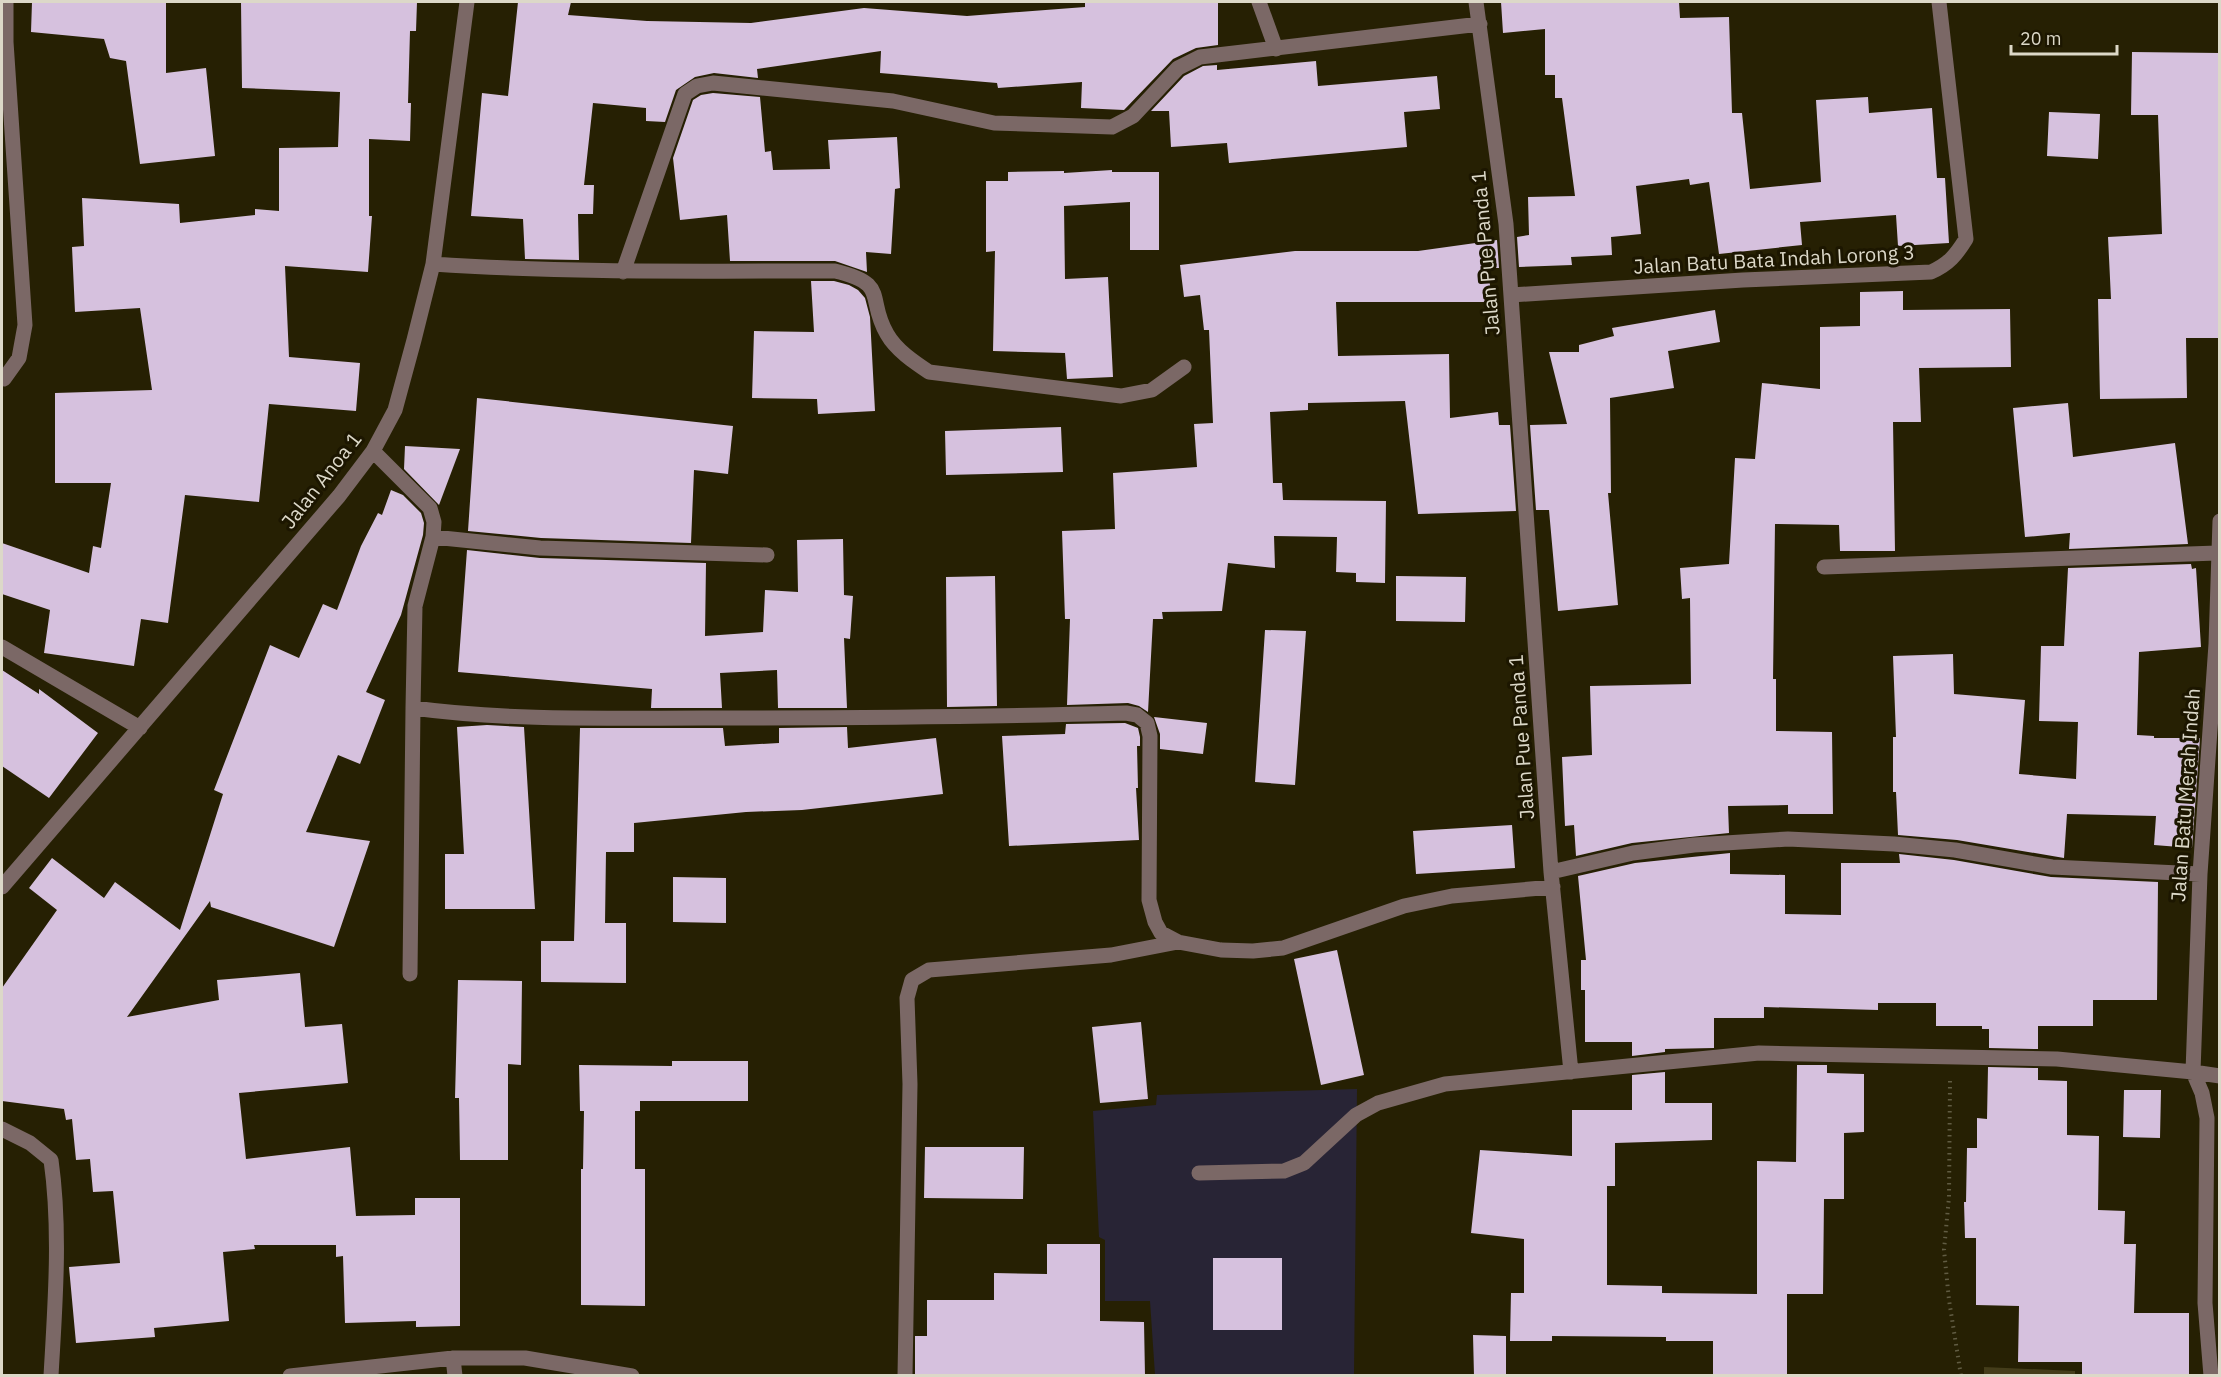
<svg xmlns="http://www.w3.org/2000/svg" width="2221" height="1377" font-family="'IBM Plex Sans',sans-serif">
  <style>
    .commercial { fill: #282435 }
    .green { fill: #443d1a }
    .building { fill: #d6c1de }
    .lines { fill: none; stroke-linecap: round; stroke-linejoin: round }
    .path { stroke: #615c43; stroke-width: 4; stroke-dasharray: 1.5 4.5; stroke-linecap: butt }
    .minor { stroke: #7b6866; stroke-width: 15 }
    .labels { text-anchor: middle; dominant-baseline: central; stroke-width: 6; stroke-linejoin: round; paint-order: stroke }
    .street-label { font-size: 20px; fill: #dcd8c8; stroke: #1c1600 }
  </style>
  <rect width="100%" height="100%" fill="#262003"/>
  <path class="commercial" d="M 1357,1089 L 1354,1375 L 1155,1375 L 1150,1301 L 1105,1301 L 1105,1240 L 1099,1237 L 1093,1111 L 1156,1105 L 1157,1095 Z"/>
  <path class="green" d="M 1984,1367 L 2075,1371 L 2075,1375 L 1984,1375 Z"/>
  <path class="building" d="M 32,2 L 166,2 L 166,73 L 206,68 L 215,156 L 140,164 L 126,61 L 110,58 L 104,39 L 31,32 Z
    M 241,2 L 417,2 L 416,31 L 410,31 L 408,103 L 411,103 L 410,141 L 369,139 L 369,216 L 372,216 L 368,272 L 285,266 L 289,357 L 360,363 L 356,411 L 269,404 L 259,502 L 185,495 L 168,623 L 141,619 L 134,666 L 44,653 L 50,610 L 2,594 L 2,543 L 89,573 L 93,546 L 101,548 L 111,483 L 55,483 L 55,393 L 152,390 L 140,308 L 75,312 L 72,247 L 84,246 L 82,198 L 179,204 L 180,223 L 255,215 L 255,209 L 279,211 L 279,148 L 338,147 L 340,92 L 242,88 Z
    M 518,2 L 571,2 L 568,15 L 647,21 L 751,23 L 864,8 L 967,16 L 1085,7 L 1085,2 L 1218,2 L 1218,45 L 1196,48 L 1173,59 L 1124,110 L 1081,108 L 1082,82 L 998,88 L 997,83 L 880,73 L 881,51 L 757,69 L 758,78 L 714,73 L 695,77 L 676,90 L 665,122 L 646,121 L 646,108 L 593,103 L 584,185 L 594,185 L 593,214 L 578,214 L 579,260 L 525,259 L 523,219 L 471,216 L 482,93 L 508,96 Z
    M 1501,2 L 1679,2 L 1680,18 L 1729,17 L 1732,113 L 1742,113 L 1750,189 L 1821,182 L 1816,100 L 1868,97 L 1869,113 L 1932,108 L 1937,178 L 1945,178 L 1949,243 L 1898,246 L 1896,215 L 1800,222 L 1802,245 L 1719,254 L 1709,182 L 1690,185 L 1689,179 L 1636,186 L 1641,234 L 1611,237 L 1612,255 L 1571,257 L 1572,265 L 1519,267 L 1517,237 L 1529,235 L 1528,197 L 1575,196 L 1562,98 L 1555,98 L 1555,75 L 1545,75 L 1545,29 L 1503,33 Z
    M 2132,52 L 2220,53 L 2220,338 L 2186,338 L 2187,398 L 2100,399 L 2098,299 L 2111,299 L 2108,237 L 2162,234 L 2158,115 L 2131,115 Z
    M 1316,61 L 1318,86 L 1437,76 L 1440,109 L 1404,112 L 1407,147 L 1229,163 L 1227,143 L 1171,147 L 1169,111 L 1151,111 L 1184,76 L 1203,66 L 1217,65 L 1217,70 Z
    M 713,93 L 760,97 L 765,152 L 771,151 L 773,170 L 830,169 L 828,140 L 897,137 L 900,188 L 895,189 L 891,254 L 866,252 L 867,272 L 835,261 L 730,261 L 727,215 L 680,220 L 673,158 L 693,100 L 701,95 Z
    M 2049,112 L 2100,114 L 2098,159 L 2047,156 Z
    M 1112,170 L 1112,172 L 1159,172 L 1159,250 L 1130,250 L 1130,202 L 1064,206 L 1065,279 L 1108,277 L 1113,377 L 1067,379 L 1065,353 L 993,351 L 995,251 L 986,252 L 986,181 L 1008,181 L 1008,172 L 1064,171 L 1064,173 Z
    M 1497,240 L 1499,268 L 1487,268 L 1493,302 L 1336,302 L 1338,356 L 1449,354 L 1450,418 L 1498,412 L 1499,425 L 1510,425 L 1516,511 L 1418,514 L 1405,401 L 1308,403 L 1308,410 L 1270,412 L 1273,483 L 1282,483 L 1283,500 L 1386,501 L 1385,583 L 1356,582 L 1356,573 L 1336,572 L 1337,537 L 1274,536 L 1275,568 L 1228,563 L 1222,611 L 1162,612 L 1163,619 L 1153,619 L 1148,712 L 1139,706 L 1128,703 L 1067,705 L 1070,619 L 1065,619 L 1062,531 L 1115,529 L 1113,473 L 1197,467 L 1194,424 L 1213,423 L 1209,330 L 1204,330 L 1200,295 L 1184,297 L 1180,265 L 1295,251 L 1418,251 Z
    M 811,281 L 834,281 L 849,285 L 858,290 L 865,298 L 870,317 L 875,411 L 818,414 L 817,399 L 752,398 L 754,331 L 814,332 Z
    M 1903,291 L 1903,310 L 2010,309 L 2011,367 L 1919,368 L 1921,422 L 1893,422 L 1895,551 L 1840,551 L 1839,525 L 1775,524 L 1773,679 L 1776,679 L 1776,731 L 1832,732 L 1833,814 L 1788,814 L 1788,805 L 1728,806 L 1729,833 L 1632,843 L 1576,856 L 1574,825 L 1565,826 L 1562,757 L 1592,755 L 1590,686 L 1691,684 L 1690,598 L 1682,599 L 1680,568 L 1729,564 L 1735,458 L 1755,459 L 1762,383 L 1820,389 L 1820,327 L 1860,326 L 1860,292 Z
    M 1715,310 L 1720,342 L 1668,351 L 1674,388 L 1610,398 L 1611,493 L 1608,493 L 1618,605 L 1558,611 L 1549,510 L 1536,510 L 1530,425 L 1567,424 L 1549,352 L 1579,352 L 1579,345 L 1614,336 L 1612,328 Z
    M 477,398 L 733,426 L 728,474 L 694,470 L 691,543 L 541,538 L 468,531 Z
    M 2068,403 L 2073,457 L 2175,443 L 2188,544 L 2069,549 L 2070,533 L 2025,537 L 2013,408 Z
    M 1061,427 L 1063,472 L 946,475 L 945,431 Z
    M 405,446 L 460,449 L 439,505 L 404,469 Z
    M 391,490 L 403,495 L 421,513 L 424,523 L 423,535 L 401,615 L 366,692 L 385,700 L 360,764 L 338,755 L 306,832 L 370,841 L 334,947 L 211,907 L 210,901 L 127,1017 L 219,1000 L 217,980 L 300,973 L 305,1027 L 342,1024 L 348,1083 L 239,1093 L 246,1159 L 350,1147 L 356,1216 L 415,1215 L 415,1198 L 460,1198 L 460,1326 L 416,1327 L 416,1321 L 345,1323 L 343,1256 L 336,1257 L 336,1245 L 254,1245 L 255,1249 L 223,1252 L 229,1321 L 154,1328 L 155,1337 L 76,1343 L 69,1267 L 120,1263 L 113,1191 L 93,1192 L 90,1159 L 76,1160 L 72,1119 L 66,1120 L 64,1109 L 2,1101 L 2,988 L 57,910 L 29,888 L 52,858 L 104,898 L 115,882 L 180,930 L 223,794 L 214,790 L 270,645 L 299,658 L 323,604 L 337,610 L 361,546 L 378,513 L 382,515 Z
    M 843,539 L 844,595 L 853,596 L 850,639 L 844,638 L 847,708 L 778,708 L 777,670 L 720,673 L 722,708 L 651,708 L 652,689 L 458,672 L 467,550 L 540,558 L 706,563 L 705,636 L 763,632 L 765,590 L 798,592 L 797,540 Z
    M 2191,564 L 2192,569 L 2196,568 L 2201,647 L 2139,652 L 2137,735 L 2154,736 L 2154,738 L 2200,738 L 2192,848 L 2154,845 L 2156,816 L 2067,814 L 2064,858 L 1957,840 L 1898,835 L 1896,792 L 1893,792 L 1893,737 L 1896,737 L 1893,656 L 1953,654 L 1954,694 L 2025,700 L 2019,774 L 2076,779 L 2078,722 L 2039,721 L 2041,646 L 2064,646 L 2068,568 Z
    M 995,576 L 997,706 L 947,707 L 946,577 Z
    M 1396,576 L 1466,577 L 1465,622 L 1396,621 Z
    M 1265,630 L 1306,631 L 1295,785 L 1255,782 Z
    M 2,670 L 39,694 L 39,689 L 98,733 L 49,798 L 2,766 Z
    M 1154,717 L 1207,723 L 1203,754 L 1160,749 L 1160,734 Z
    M 1125,723 L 1138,728 L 1140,737 L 1140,746 L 1137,746 L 1138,788 L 1136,788 L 1139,840 L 1009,846 L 1002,736 L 1065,734 L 1066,724 Z
    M 487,725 L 524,727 L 535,909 L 445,909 L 445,854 L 464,854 L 457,727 Z
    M 847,727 L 848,748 L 936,738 L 943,794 L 802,810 L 746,812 L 634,823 L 634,852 L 606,852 L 605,923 L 626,923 L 626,983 L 541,982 L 541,941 L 574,941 L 580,728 L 723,728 L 725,746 L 779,743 L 779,728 Z
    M 1512,825 L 1515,868 L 1416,874 L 1413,831 Z
    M 1730,853 L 1730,874 L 1785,875 L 1785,914 L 1841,915 L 1841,863 L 1900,863 L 1899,854 L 1954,860 L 2051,877 L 2158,882 L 2157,1000 L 2093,1000 L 2093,1026 L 2038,1026 L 2038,1049 L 1989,1048 L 1989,1029 L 1982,1029 L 1982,1026 L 1936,1026 L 1936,1003 L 1878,1003 L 1878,1010 L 1764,1007 L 1764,1018 L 1714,1018 L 1714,1048 L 1665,1049 L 1665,1052 L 1632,1056 L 1632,1042 L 1585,1042 L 1585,990 L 1581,990 L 1581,960 L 1586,960 L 1578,876 L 1635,863 Z
    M 673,877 L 726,878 L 726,923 L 673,922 Z
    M 1337,950 L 1364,1075 L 1321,1085 L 1294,959 Z
    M 458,980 L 522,981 L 521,1065 L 508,1064 L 508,1160 L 460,1160 L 459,1098 L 455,1098 Z
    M 1141,1022 L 1148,1099 L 1100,1103 L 1092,1027 Z
    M 672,1061 L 748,1061 L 748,1101 L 640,1101 L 640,1111 L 635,1111 L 635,1169 L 645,1169 L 645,1306 L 581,1305 L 581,1169 L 583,1169 L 584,1111 L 580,1111 L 579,1065 L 672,1066 Z
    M 1797,1065 L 1827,1065 L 1827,1073 L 1864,1074 L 1864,1132 L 1844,1133 L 1844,1199 L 1824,1199 L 1823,1294 L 1787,1294 L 1787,1376 L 1713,1376 L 1713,1341 L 1666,1341 L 1666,1337 L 1552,1336 L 1552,1341 L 1510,1341 L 1511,1293 L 1524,1293 L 1524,1239 L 1471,1233 L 1480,1150 L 1572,1156 L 1572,1110 L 1632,1110 L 1632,1075 L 1665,1072 L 1665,1103 L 1712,1103 L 1712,1140 L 1615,1143 L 1615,1186 L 1607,1186 L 1607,1285 L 1662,1286 L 1662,1293 L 1757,1294 L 1757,1161 L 1796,1162 Z
    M 1988,1067 L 2038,1068 L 2038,1080 L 2067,1081 L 2067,1135 L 2099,1136 L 2098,1210 L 2125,1211 L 2124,1244 L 2136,1244 L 2134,1313 L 2189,1313 L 2189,1376 L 2082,1376 L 2082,1362 L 2018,1362 L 2019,1306 L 1976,1305 L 1976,1238 L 1965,1238 L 1964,1202 L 1966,1202 L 1967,1148 L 1977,1148 L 1977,1118 L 1987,1119 Z
    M 2124,1090 L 2161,1090 L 2160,1138 L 2123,1137 Z
    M 925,1147 L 1024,1147 L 1023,1199 L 924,1198 Z
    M 1047,1244 L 1100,1244 L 1100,1321 L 1144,1322 L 1145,1376 L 915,1376 L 915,1336 L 927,1336 L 927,1300 L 994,1300 L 994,1273 L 1047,1274 Z
    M 1213,1258 L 1282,1258 L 1282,1330 L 1213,1330 Z
    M 1473,1335 L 1506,1336 L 1506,1376 L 1474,1376 Z"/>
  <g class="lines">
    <path class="path" d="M 1950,1081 L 1949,1197 L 1944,1250 L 1949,1300 L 1961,1376"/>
    <path class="minor" d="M 1259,2 L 1276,49
      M 1476,2 L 1506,224 L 1551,872 L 1571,1072
      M 433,264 C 567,273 700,271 835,271 C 890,284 866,298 887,334 C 896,350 914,362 929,372 L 1121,396 L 1152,390 L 1184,367
      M 623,272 L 685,94 L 697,86 L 713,83 L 893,101 L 994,123 L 1112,127 L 1133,116 L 1178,68 L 1200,57 L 1480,24
      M 1511,295 L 1743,280 L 1931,272 C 1949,264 1956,255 1966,239 L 1939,2
      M 4,379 L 19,358 L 25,325 L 6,42 L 6,2
      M 373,451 L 430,508 L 434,522 L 433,537 L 415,606 L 413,708 C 509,721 608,718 704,718 C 845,718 985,717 1126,713 L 1137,715 L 1147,723 L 1150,736 L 1149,900 L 1155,922 L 1161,933 L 1178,942 L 1221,950 L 1253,951 L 1283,948 L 1404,906 L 1452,896 L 1553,887
      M 2220,521 L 2216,644 L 2200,874 L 2193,1072 L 2220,1076
      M 433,537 L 540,548 L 767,555
      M 1824,567 L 2217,553
      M 2,647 L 140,728
      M 1551,872 L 1633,853 L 1694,845 L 1788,839 L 1894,844 L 1955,850 L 2052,867 L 2200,874
      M 2,887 L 339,496 L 373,451 L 395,410 L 414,340 L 433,264 L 467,2
      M 410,974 L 413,708
      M 2,1129 L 30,1143 L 51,1160 C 61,1231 55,1305 51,1376
      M 1199,1173 L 1284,1171 L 1304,1163 L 1356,1115 L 1378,1103 L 1445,1084 L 1759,1053 L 2057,1059 L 2193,1072 L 2202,1093 L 2207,1118 L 2205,1303 L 2211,1376
      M 453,1358 L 455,1376
      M 290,1376 L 453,1358 L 525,1358 L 632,1376
      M 905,1376 L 910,1084 L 907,998 L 912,980 L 929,970 L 1111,955 L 1178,942"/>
  </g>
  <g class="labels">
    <g class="street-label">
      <text transform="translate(1485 253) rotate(-95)">Jalan Pue Panda 1</text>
      <text transform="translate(1774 259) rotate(-3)">Jalan Batu Bata Indah Lorong 3</text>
      <text transform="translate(321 480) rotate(-52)">Jalan Anoa 1</text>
      <text transform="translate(1521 737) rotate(-94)">Jalan Pue Panda 1</text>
      <text transform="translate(2185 795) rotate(-86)">Jalan Batu Merah Indah</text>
    </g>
  </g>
  <rect width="2221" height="1377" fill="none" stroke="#dcd8c8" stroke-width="6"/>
  <path d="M2011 45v9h106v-9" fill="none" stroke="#dcd8c8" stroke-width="3"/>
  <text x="2020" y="45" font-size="18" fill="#dcd8c8" stroke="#1c1600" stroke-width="4.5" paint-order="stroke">20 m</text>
</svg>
